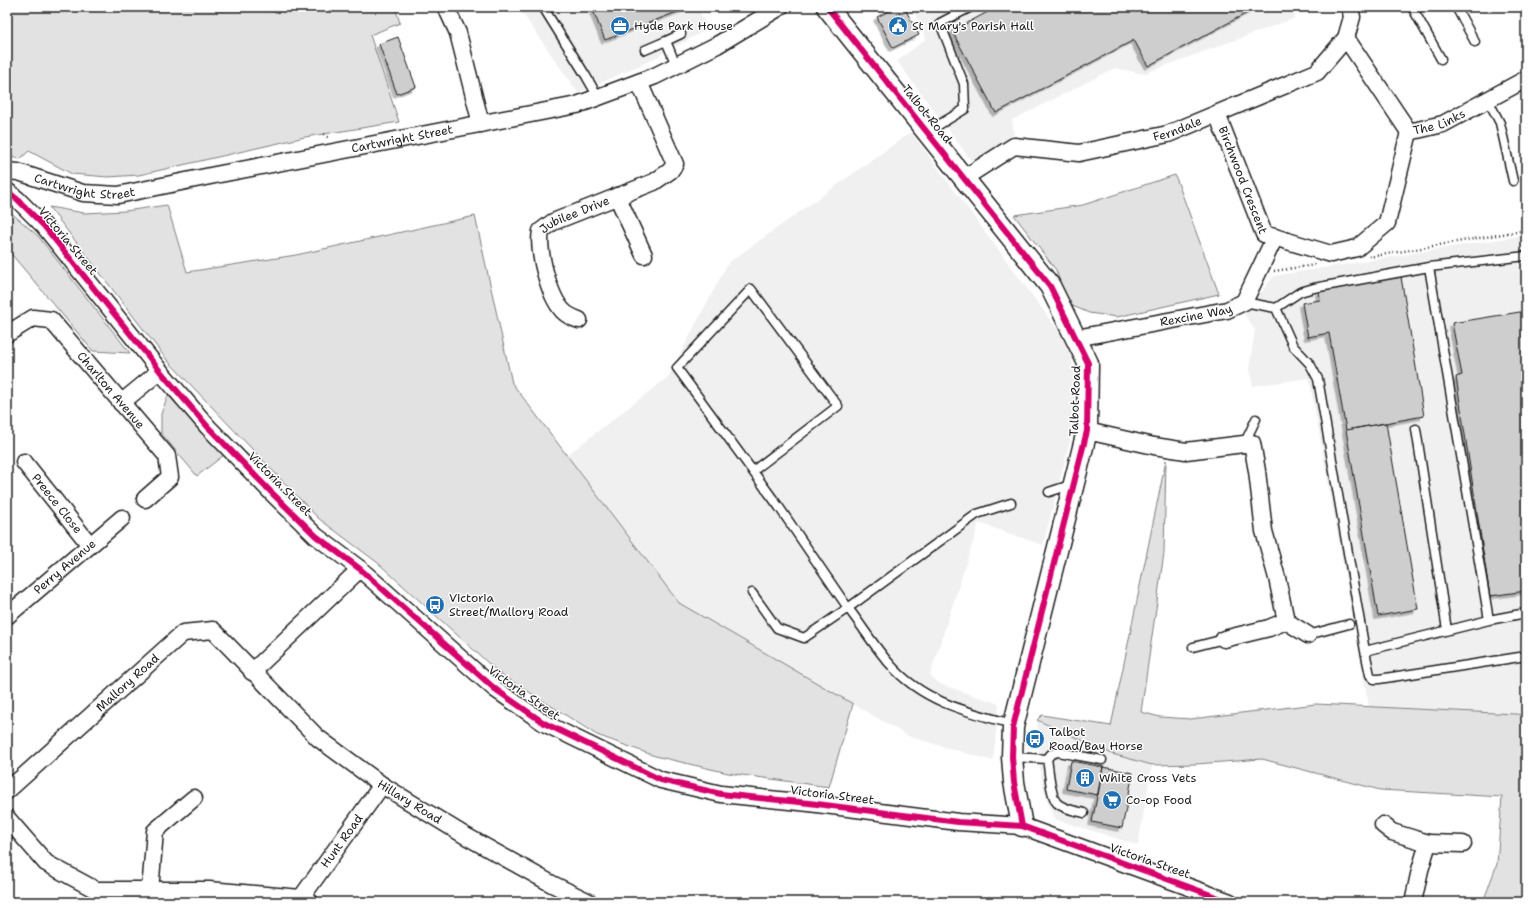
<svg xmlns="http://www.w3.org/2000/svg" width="1533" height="909" font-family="'Shantell Sans',sans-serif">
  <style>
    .built { fill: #f0f0f0 }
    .green { fill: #e2e2e2; stroke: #7f7f7f }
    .building { fill: #cecece; stroke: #1c1c1c; filter: url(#shadow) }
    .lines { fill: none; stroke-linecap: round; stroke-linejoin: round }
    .service-casing { stroke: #1c1c1c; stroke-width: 11 }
    .minor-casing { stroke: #1c1c1c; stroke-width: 19 }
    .tertiary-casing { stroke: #1c1c1c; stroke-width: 23 }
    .path { stroke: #1c1c1c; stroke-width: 2.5; stroke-dasharray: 1 3; stroke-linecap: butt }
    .service { stroke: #fff; stroke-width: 8 }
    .minor { stroke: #fff; stroke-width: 16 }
    .tertiary { stroke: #fff; stroke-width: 20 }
    .cycleway-casing { stroke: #fff; stroke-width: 8 }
    .cycleway { stroke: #d6006c; stroke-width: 6 }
    .labels { text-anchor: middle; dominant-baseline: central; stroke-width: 3; stroke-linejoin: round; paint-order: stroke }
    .poi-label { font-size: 12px; fill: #1c1c1c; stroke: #fff; text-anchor: start }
    .street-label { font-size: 12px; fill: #1c1c1c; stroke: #fff }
  </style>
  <defs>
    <filter id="shadow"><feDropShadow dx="-3.5" dy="3.5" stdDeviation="0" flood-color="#0004"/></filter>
  </defs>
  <rect width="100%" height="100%" fill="#fff"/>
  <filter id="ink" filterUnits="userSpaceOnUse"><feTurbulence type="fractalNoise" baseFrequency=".025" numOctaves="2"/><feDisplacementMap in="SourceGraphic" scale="8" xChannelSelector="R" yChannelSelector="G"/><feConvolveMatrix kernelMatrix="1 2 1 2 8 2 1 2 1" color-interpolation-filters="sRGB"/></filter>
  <g filter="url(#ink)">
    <path class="built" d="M 518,7 L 697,7 L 708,29 L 649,61 L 578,93 Z
      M 912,7 L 1293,7 L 1295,18 L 1143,74 L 1115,68 L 1012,120 L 1014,134 L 973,163 L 897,61 L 926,39 Z
      M 911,132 L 1069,345 L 1076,380 L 1072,433 L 1043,545 L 979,523 L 930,675 L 940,684 L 999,704 L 993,761 L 910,737 L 680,604 L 567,455 L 668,377 L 728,263 Z
      M 1526,235 L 1526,715 L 1515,714 L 1369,707 L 1309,378 L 1253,386 L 1249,369 L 1255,330 L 1244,314 L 1274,276 Z
      M 1037,720 L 1112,754 L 1152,765 L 1138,845 L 1054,819 L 1046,798 L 1040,771 Z"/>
    <path class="green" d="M 7,7 L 258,7 L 274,12 L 280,7 L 395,7 L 400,23 L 370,35 L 399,122 L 305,137 L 139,175 L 108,177 L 72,174 L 29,151 L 20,159 L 7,156 Z
      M 1175,175 L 1219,294 L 1117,317 L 1089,313 L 1068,304 L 1056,270 L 1014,215 L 1083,205 Z
      M 167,205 L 187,272 L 296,255 L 475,216 L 512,383 L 679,603 L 853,704 L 829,787 L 728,773 L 655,756 L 597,735 L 499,673 L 378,563 L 318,518 L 167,360 L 49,207 L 84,213 L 125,211 Z
      M 7,209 L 38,236 L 130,353 L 93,351 L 7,249 Z
      M 168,395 L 224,455 L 197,476 L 161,433 L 161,414 Z
      M 1166,460 L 1164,553 L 1141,712 L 1160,717 L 1191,719 L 1316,704 L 1515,714 L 1526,715 L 1526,902 L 1483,902 L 1497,864 L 1502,797 L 1380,790 L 1262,759 L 1196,764 L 1152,765 L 1112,754 L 1037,720 L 1042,715 L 1111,726 Z"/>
    <path class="building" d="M 602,7 L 687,7 L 687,8 L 605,40 L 593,10 Z
      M 897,7 L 904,7 L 919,35 L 893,48 L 877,17 Z
      M 997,7 L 1258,7 L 1148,66 L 1134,40 L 996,113 L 952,31 Z
      M 398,37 L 416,87 L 397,94 L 379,44 Z
      M 1401,277 L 1424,416 L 1346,430 L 1329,333 L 1308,337 L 1302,303 L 1320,300 L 1319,291 Z
      M 1526,311 L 1526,591 L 1490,596 L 1456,377 L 1462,375 L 1452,323 Z
      M 1386,423 L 1418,609 L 1378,616 L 1346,430 Z
      M 1071,761 L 1103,767 L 1098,795 L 1066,789 Z
      M 1103,767 L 1133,773 L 1122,828 L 1092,822 Z"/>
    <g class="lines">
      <defs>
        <path id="service" d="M 543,7 L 586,76 L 598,97
          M 1412,7 L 1441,59
          M 1456,7 L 1475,42
          M 645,50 L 666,41
          M 676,65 L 666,41 L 681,34
          M 1488,100 L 1500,123 L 1513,181
          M 927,132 L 965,109 L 964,84 L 940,23 L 971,7
          M 1429,267 L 1489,620
          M 1244,302 L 1276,308 L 1300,292 L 1314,288 L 1429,267 L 1526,256
          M 1276,308 L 1293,346 L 1310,364 L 1318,379 L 1365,651 L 1370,675 L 1374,679 L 1379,679 L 1526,656
          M 1416,429 L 1447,630
          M 1252,443 L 1247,438 L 1256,419
          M 753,471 L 838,406 L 751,289 L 677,368 L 779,507 L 848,608 L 977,514 L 1011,503
          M 1049,492 L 1073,484
          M 752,593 L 777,628 L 804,638 L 848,608 C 862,626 874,646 889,663 C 921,701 966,712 1013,724
          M 1308,635 L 1349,624
          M 1193,647 L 1224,639
          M 1365,651 L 1489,620 L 1526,613
          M 1012,757 L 1047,759 L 1051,754 L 1058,752 L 1102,760
          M 1047,759 C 1049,769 1050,795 1057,803 C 1063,809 1076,811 1084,813"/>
        <g id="minor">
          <path d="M 446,7 L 458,33 L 481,124"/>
          <path id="s1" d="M 1346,38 L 1409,132 L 1443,124 L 1526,79"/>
          <path id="s2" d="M 1217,114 L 1264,234 L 1331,254 L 1357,248 L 1387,223 L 1409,132"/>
          <path id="s3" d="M 7,171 L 18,172 L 83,193 L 118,195 L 215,175 L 577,105 L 655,76 L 717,45 L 780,7"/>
          <path id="s4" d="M 964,178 L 1014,146 L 1079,153 L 1168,134 L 1317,72 L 1346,38 L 1352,17 L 1350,7"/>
          <path d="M 7,191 L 17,199 L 44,226 L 160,371 L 208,427 L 273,494 L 316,536 L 360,569 L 495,689 L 544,723 L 661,780 L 721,794 L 809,803 L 958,822 L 1022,826 L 1230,902"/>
          <path d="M 617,196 L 644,255"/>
          <path id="s5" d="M 579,320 C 573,318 568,316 563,311 C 549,296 537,251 541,231 L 553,222 L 654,182 L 670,171 L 675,164 L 639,82"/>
          <path id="s6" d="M 7,334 L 33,318 L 51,320 L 167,456 L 170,477 L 145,499"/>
          <path id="s7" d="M 1076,338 L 1227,310 L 1244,302 L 1275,237"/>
          <path d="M 121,403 L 160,371"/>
          <path d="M 1087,431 L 1154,446 L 1186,451 L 1252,443 L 1257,471 L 1264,531 L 1277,578 L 1286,621"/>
          <path id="s8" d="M 24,462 L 90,545"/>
          <path id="s9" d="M 7,616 L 122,518"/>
          <path d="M 1224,639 L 1269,628 L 1286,621 L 1308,635"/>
          <path d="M 252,672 L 360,569"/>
          <path id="s10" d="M 7,791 L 183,633 L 213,630 L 318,738 L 382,785 L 464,835 L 552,884 L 589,902"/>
          <path d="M 7,818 L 46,863 L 96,890 L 209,890 L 301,898 L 310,902"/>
          <path d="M 1383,825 L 1392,832 L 1428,843 L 1420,870 L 1413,902"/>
          <path d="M 1428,843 L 1463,844"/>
          <path d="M 150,891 L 155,831 L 194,798"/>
          <path id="s11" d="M 301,898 L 382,785"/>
        </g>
        <path id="tertiary" d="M 827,7 L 1050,286 L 1088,363 L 1087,431 L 1013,727 L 1012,757 L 1014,782 L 1022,826"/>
      </defs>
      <use href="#service" class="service-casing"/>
      <use href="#minor" class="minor-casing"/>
      <use href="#tertiary" class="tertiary-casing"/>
      <path class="path" d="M 324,134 L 330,139
        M 1369,257 L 1526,230
        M 1274,271 L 1315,265"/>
      <use href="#service" class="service"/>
      <use href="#minor" class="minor"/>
      <use href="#tertiary" class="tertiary"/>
      <defs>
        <path id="cycleway" d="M 827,7 L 1050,286 L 1088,363 L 1087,431 L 1013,727 L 1012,757 L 1014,782 L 1022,826
          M 7,191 L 17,199 L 44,226 L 160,371 L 208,427 L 273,494 L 316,536 L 360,569 L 495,689 L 544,723 L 661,780 L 721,794 L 809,803 L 958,822 L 1022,826 L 1230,902"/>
      </defs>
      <use href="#cycleway" class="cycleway-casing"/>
      <use href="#cycleway" class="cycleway"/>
    </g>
  </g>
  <defs>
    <symbol id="office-disc" viewBox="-11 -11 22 22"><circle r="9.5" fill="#1f6fb2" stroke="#fff"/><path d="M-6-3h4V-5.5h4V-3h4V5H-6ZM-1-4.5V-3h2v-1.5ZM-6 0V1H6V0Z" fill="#fff"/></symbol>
    <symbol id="civic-disc" viewBox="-11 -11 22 22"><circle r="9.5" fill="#1f6fb2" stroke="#fff"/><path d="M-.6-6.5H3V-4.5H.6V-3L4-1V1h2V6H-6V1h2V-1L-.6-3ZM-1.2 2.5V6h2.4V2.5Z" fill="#fff"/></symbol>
    <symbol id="bus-disc" viewBox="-11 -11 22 22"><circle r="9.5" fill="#1f6fb2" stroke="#fff"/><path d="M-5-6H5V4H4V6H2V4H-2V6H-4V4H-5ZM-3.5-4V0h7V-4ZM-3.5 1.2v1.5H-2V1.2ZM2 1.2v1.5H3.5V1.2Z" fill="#fff"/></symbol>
    <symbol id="building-disc" viewBox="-11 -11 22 22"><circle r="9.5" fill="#1f6fb2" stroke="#fff"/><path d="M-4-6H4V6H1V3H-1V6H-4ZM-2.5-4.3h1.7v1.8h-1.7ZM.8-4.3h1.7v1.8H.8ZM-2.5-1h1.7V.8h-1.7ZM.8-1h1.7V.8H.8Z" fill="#fff"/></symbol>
    <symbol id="supermarket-disc" viewBox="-11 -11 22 22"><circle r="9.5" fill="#1f6fb2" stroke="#fff"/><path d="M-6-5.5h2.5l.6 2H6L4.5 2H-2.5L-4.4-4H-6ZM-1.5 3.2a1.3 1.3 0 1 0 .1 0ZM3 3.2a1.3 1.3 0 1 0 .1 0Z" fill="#fff"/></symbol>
  </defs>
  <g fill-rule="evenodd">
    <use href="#office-disc" x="609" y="15" width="22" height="22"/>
    <use href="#civic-disc" x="887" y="15" width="22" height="22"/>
    <use href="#bus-disc" x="424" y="594" width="22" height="22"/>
    <use href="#bus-disc" x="1024" y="728" width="22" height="22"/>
    <use href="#building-disc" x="1074" y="767" width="22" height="22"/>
    <use href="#supermarket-disc" x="1101" y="789" width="22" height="22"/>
  </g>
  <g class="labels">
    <g class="poi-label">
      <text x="634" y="26">Hyde Park House</text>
      <text x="912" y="26">St Mary's Parish Hall</text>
      <text x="449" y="598">Victoria<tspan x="449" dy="14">Street/Mallory Road</tspan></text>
      <text x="1049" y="732">Talbot<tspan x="1049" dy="14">Road/Bay Horse</tspan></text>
      <text x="1099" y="778">White Cross Vets</text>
      <text x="1126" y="800">Co-op Food</text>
    </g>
    <g class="street-label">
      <text transform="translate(927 114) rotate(51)">Talbot Road</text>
      <text stroke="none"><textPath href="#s1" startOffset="145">The Links</textPath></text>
      <text stroke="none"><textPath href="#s4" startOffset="226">Ferndale</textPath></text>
      <text stroke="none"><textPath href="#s3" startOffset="404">Cartwright Street</textPath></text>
      <text stroke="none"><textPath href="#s2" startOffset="71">Birchwood Crescent</textPath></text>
      <text stroke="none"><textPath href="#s3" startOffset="80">Cartwright Street</textPath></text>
      <text stroke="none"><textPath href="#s5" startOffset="141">Jubilee Drive</textPath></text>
      <text transform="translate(68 241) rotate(50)">Victoria Street</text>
      <text stroke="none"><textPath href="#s7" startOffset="122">Rexcine Way</textPath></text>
      <text stroke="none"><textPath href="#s6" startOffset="141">Charlton Avenue</textPath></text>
      <text transform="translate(1075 401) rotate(-88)">Talbot Road</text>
      <text transform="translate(280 484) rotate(45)">Victoria Street</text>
      <text stroke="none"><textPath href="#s8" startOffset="53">Preece Close</textPath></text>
      <text stroke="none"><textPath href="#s9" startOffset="76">Perry Avenue</textPath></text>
      <text stroke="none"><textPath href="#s10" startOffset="162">Mallory Road</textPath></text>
      <text transform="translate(524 693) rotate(35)">Victoria Street</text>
      <text transform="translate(832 795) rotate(7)">Victoria Street</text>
      <text stroke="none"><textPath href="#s10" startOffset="529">Hillary Road</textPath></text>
      <text stroke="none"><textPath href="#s11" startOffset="70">Hunt Road</textPath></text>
      <text transform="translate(1150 861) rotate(19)">Victoria Street</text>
    </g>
  </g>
  <rect width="1533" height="909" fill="none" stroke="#fff" stroke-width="24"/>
  <rect x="12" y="12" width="1509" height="885" fill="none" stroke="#1c1c1c" stroke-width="1.5" filter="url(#ink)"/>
</svg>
